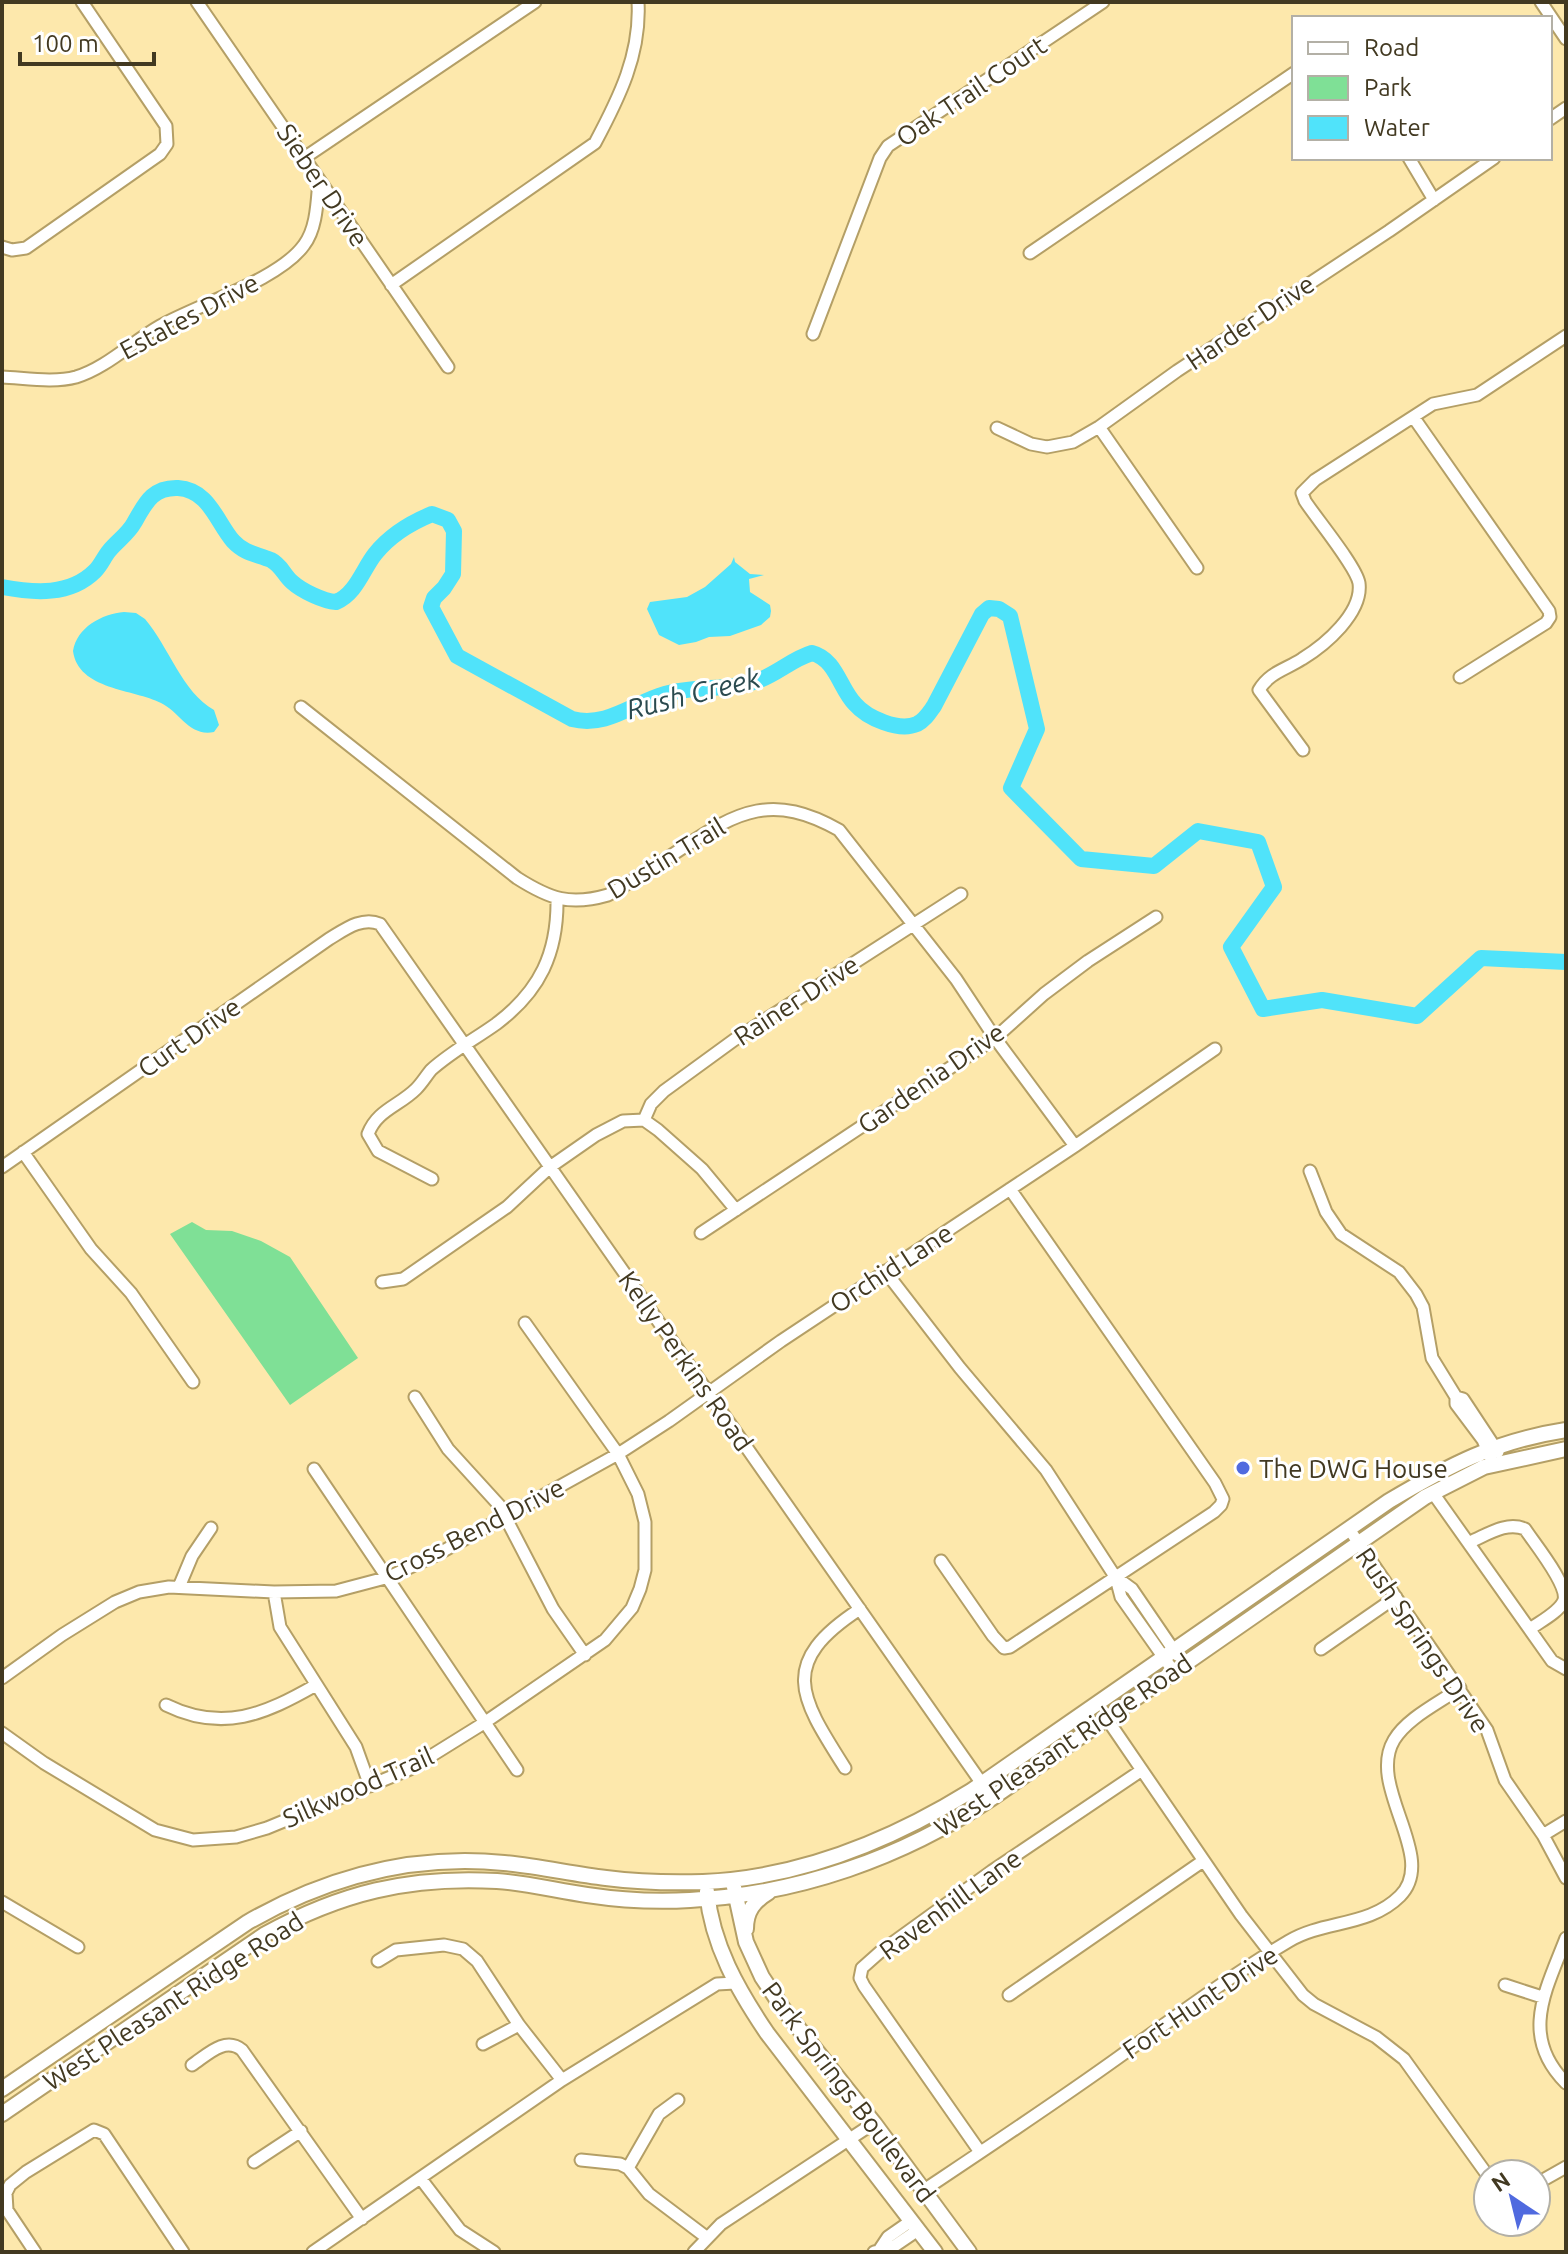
<svg xmlns="http://www.w3.org/2000/svg" width="1568" height="2254" font-family="Ubuntu,sans-serif">
  <style>
    .green { fill: #7fe096 }
    .water { fill: #50e3fa }
    .lines { fill: none; stroke-linecap: round; stroke-linejoin: round }
    .river { stroke: #50e3fa; stroke-width: 16 }
    .minor-casing { stroke: #b49f66; stroke-width: 15 }
    .major-casing { stroke: #b49f66; stroke-width: 18 }
    .minor { stroke: #fff; stroke-width: 11 }
    .major { stroke: #fff; stroke-width: 14 }
    .poi-dot { fill: #506adf; stroke: #fff; stroke-width: 3 }
    .labels { text-anchor: middle; dominant-baseline: central; stroke-width: 6; stroke-linejoin: round; paint-order: stroke }
    .street-label { font-size: 26px; fill: #423921; stroke: #fff }
    .poi-label { font-size: 26px; fill: #423921; stroke: #fff; text-anchor: start }
    .water-label { font-size: 28px; font-style: italic; fill: #2b4a4f; stroke: #fff }
  </style>
  <rect width="100%" height="100%" fill="#fde8ac"/>
  <path class="green" d="M 192,1222 L 206,1230 L 232,1231 L 261,1241 L 290,1257 L 358,1358 L 290,1405 L 170,1234 Z"/>
  <path class="water" d="M 734,557 L 735,562 L 750,574 L 764,575 L 749,579 L 750,592 L 770,605 L 771,611 L 770,617 L 761,625 L 730,636 L 709,637 L 696,642 L 679,645 L 659,635 L 647,609 L 650,602 L 687,597 L 705,587 L 731,564 Z
    M 124,612 L 136,613 L 145,619 C 169,647 182,692 214,710 L 219,725 L 214,732 C 189,737 180,712 161,703 C 134,689 78,690 73,651 C 77,627 102,614 124,612 Z"/>
  <g class="lines">
    <path class="river" d="M 2,587 C 34,593 70,596 95,571 C 101,565 104,557 109,551 C 117,541 128,534 134,523 C 145,504 152,487 178,488 C 209,490 216,521 233,541 C 245,554 257,554 271,560 C 281,565 284,575 292,582 C 302,591 323,601 336,602 C 356,594 363,569 375,554 C 390,535 410,523 432,514 L 448,520 L 454,531 L 453,574 L 444,588 L 434,598 L 431,607 L 457,656 L 572,719 C 607,728 633,703 665,694 C 695,685 728,691 757,681 C 777,674 792,659 812,653 C 836,659 840,689 855,704 C 867,718 899,732 917,724 C 925,720 929,713 934,706 L 982,614 L 989,608 L 999,609 L 1010,616 L 1037,729 L 1011,788 L 1081,859 L 1154,866 L 1198,831 L 1258,842 L 1274,887 L 1231,947 L 1263,1009 L 1322,1000 L 1417,1016 L 1481,958 L 1566,962"/>
    <defs>
      <path id="minor" d="M 197,2 L 448,367
        M 1541,2 L 1566,39
        M 1550,119 L 1566,108
        M 304,158 L 535,2
        M 1409,158 L 1434,200
        M 2,247 L 12,250 L 26,248 L 160,154 L 167,144 L 166,126 L 82,2
        M 1030,253 L 1294,73
        M 391,285 L 595,143 C 619,98 641,54 638,2
        M 813,334 L 880,158 L 888,146 L 1103,2
        M 2,377 C 25,378 54,383 76,377 C 106,368 132,342 160,326 C 199,304 279,280 304,245 C 317,228 317,201 319,180
        M 1414,418 L 1549,611 L 1550,617 L 1546,623 L 1460,677
        M 1099,427 L 1197,568
        M 997,428 L 1031,444 L 1047,447 L 1073,442 L 1099,427 L 1177,371 L 1389,231 L 1494,158
        M 301,707 L 517,878 C 550,899 570,906 608,895 C 633,881 657,865 681,849 C 739,810 773,793 839,830 L 956,979 L 995,1038 L 1075,1146
        M 1303,750 L 1259,690 C 1270,672 1285,670 1302,659 C 1325,645 1363,613 1359,583 C 1356,566 1316,518 1305,501 L 1302,493 L 1315,480 L 1433,404 L 1477,395 L 1566,336
        M 644,1120 L 651,1104 L 664,1091 L 734,1040 L 961,894
        M 23,1152 L 91,1249 L 131,1293 L 193,1382
        M 2,1167 L 329,939 C 344,930 362,916 380,924 L 992,1798
        M 1310,1171 L 1326,1212 L 1341,1234 L 1399,1272 L 1416,1294 L 1423,1307 L 1432,1358 L 1456,1397 L 1456,1404 L 1483,1440 L 1493,1464
        M 432,1179 L 378,1151 L 368,1134 C 377,1110 399,1106 416,1089 C 422,1083 426,1076 431,1070 C 451,1052 475,1039 496,1024 C 540,991 558,953 557,898
        M 701,1233 L 995,1038 L 1044,994 L 1088,961 L 1156,917
        M 885,1271 L 960,1368 L 1046,1470 L 1116,1578 L 1121,1597 L 1174,1672
        M 382,1282 L 403,1279 L 507,1207 L 550,1167 L 596,1135 L 623,1121 L 644,1120 L 658,1130 L 702,1169 L 736,1210
        M 415,1397 L 448,1449 L 499,1505 L 553,1609 L 585,1655
        M 1456,1397 L 1463,1399 L 1498,1452
        M 314,1469 L 517,1770
        M 1433,1493 L 1552,1661 L 1566,1669
        M 1349,1529 L 1487,1730 L 1505,1780 L 1543,1835 L 1566,1878
        M 1470,1542 C 1487,1535 1506,1521 1525,1529 C 1534,1543 1568,1584 1564,1600 C 1560,1612 1539,1622 1530,1629
        M 941,1561 L 993,1636 L 1004,1648 L 1010,1647 L 1214,1512 L 1221,1505 L 1223,1499 L 1215,1483 L 1010,1189
        M 1117,1578 L 1132,1589 L 1177,1655
        M 179,1587 L 192,1556 L 211,1528
        M 274,1592 L 280,1627 L 356,1747 L 370,1786
        M 1321,1649 L 1396,1597
        M 2,1678 L 62,1635 L 115,1602 L 139,1592 L 169,1587 L 274,1592 L 336,1591 L 389,1577 L 436,1555 L 618,1454 L 669,1421 L 781,1341 L 1075,1146 L 1215,1049
        M 166,1705 C 223,1733 265,1714 316,1685
        M 1107,1719 L 1241,1915 L 1303,1995 L 1314,2004 L 1376,2037 L 1404,2059 L 1488,2176
        M 2,1733 L 44,1763 L 155,1830 L 193,1840 L 236,1837 L 267,1828 L 410,1769 L 484,1723 L 605,1640 L 632,1608 L 640,1589 L 645,1570 L 645,1522 L 638,1494 L 618,1454 L 525,1323
        M 845,1768 C 800,1697 777,1663 860,1609
        M 1543,1835 L 1566,1821
        M 2,1902 L 78,1947
        M 1566,1938 C 1546,1990 1519,2036 1566,2083
        M 378,1961 L 396,1950 L 444,1945 L 463,1949 L 477,1961 L 519,2025 L 562,2080
        M 1505,1985 L 1542,1997
        M 1009,1995 L 1203,1861
        M 483,2044 L 519,2025
        M 192,2065 C 207,2055 225,2036 242,2050 L 362,2219
        M 980,2152 L 864,1986 L 860,1978 L 862,1968 L 880,1952 L 992,1871 L 1142,1770
        M 581,2160 L 620,2164 L 628,2168
        M 254,2162 L 301,2131
        M 628,2168 L 649,2194 L 706,2237
        M 628,2168 L 659,2114 L 678,2100
        M 421,2179 L 460,2230 L 494,2252
        M 1536,2184 L 1566,2167
        M 924,2190 C 990,2146 1055,2103 1119,2057 C 1175,2017 1230,1976 1289,1941 C 1324,1920 1369,1927 1400,1896 C 1439,1857 1366,1787 1394,1740 C 1407,1718 1439,1703 1460,1688
        M 880,2249 L 888,2237 L 911,2221
        M 35,2252 L 7,2210 L 6,2193 L 10,2185 L 26,2172 L 94,2130 L 104,2134 L 183,2252
        M 313,2252 L 562,2080 L 717,1984 L 735,1983
        M 694,2252 L 721,2224 L 874,2123
        M 874,2252 L 893,2247 L 918,2230"/>
      <path id="major" d="M 734,1887 L 746,1942 L 762,1977 L 784,2010 L 874,2123 L 969,2252
        M 707,1892 C 712,1945 738,1990 767,2033 L 935,2252
        M 746,1929 C 746,1911 754,1901 769,1892
        M 2,2089 L 248,1922 C 327,1877 413,1854 504,1863 C 538,1866 572,1874 606,1878 C 638,1882 671,1883 703,1882 C 799,1878 890,1841 971,1791 L 1389,1501 C 1450,1465 1495,1441 1566,1430
        M 2,2114 L 264,1935 C 340,1893 409,1876 497,1881 C 527,1883 558,1891 587,1895 C 620,1900 657,1902 690,1900 C 799,1894 902,1858 992,1798 L 1425,1497 L 1484,1467 L 1566,1449"/>
    </defs>
    <use href="#minor" class="minor-casing"/>
    <use href="#major" class="major-casing"/>
    <use href="#minor" class="minor"/>
    <use href="#major" class="major"/>
  </g>
  <circle class="poi-dot" cx="1243" cy="1468" r="8"/>
  <g class="labels">
    <g class="street-label">
      <text transform="translate(971 91) rotate(-34)">Oak Trail Court</text>
      <text transform="translate(323 185) rotate(56)">Sieber Drive</text>
      <text transform="translate(189 316) rotate(-28)">Estates Drive</text>
      <text transform="translate(1250 322) rotate(-34)">Harder Drive</text>
      <text transform="translate(666 858) rotate(-31)">Dustin Trail</text>
      <text transform="translate(796 1000) rotate(-33)">Rainer Drive</text>
      <text transform="translate(189 1037) rotate(-35)">Curt Drive</text>
      <text transform="translate(931 1078) rotate(-35)">Gardenia Drive</text>
      <text transform="translate(891 1268) rotate(-33)">Orchid Lane</text>
      <text transform="translate(686 1361) rotate(55)">Kelly Perkins Road</text>
      <text transform="translate(474 1530) rotate(-27)">Cross Bend Drive</text>
      <text transform="translate(1423 1640) rotate(56)">Rush Springs Drive</text>
      <text transform="translate(1063 1745) rotate(-34)">West Pleasant Ridge Road</text>
      <text transform="translate(358 1787) rotate(-24)">Silkwood Trail</text>
      <text transform="translate(950 1904) rotate(-36)">Ravenhill Lane</text>
      <text transform="translate(173 2001) rotate(-33)">West Pleasant Ridge Road</text>
      <text transform="translate(1200 2002) rotate(-34)">Fort Hunt Drive</text>
      <text transform="translate(849 2092) rotate(53)">Park Springs Boulevard</text>
    </g>
    <g class="poi-label">
      <text x="1259" y="1468">The DWG House</text>
    </g>
    <g class="water-label">
      <text transform="translate(693 693) rotate(-14)">Rush Creek</text>
    </g>
  </g>
  <rect width="1568" height="2254" fill="none" stroke="#423921" stroke-width="8"/>
  <rect x="1292" y="16" width="260" height="144" fill="#ffffff" stroke="#b3b0a6" stroke-width="2"/>
  <rect x="1308" y="42" width="40" height="12" fill="#ffffff" stroke="#b3b0a6" stroke-width="2"/>
  <text x="1364" y="56" font-size="24" fill="#423921">Road</text>
  <rect x="1308" y="76" width="40" height="24" fill="#7fe096" stroke="#b3b0a6" stroke-width="2"/>
  <text x="1364" y="96" font-size="24" fill="#423921">Park</text>
  <rect x="1308" y="116" width="40" height="24" fill="#50e3fa" stroke="#b3b0a6" stroke-width="2"/>
  <text x="1364" y="136" font-size="24" fill="#423921">Water</text>
  <g transform="translate(1512 2198) rotate(325)"><circle r="38" fill="#ffffff" stroke="#b3b0a6" stroke-width="2"/>
  <path d="M0-6L14 30L0 20L-14 30Z" fill="#506adf"/>
  <text y="-12" font-size="22" font-weight="bold" text-anchor="middle" fill="#423921">N</text>
  </g>
  <path d="M20 52v12h134v-12" fill="none" stroke="#423921" stroke-width="4"/>
  <text x="32" y="52" font-size="24" fill="#423921" stroke="#ffffff" stroke-width="6" paint-order="stroke">100 m</text>
</svg>
